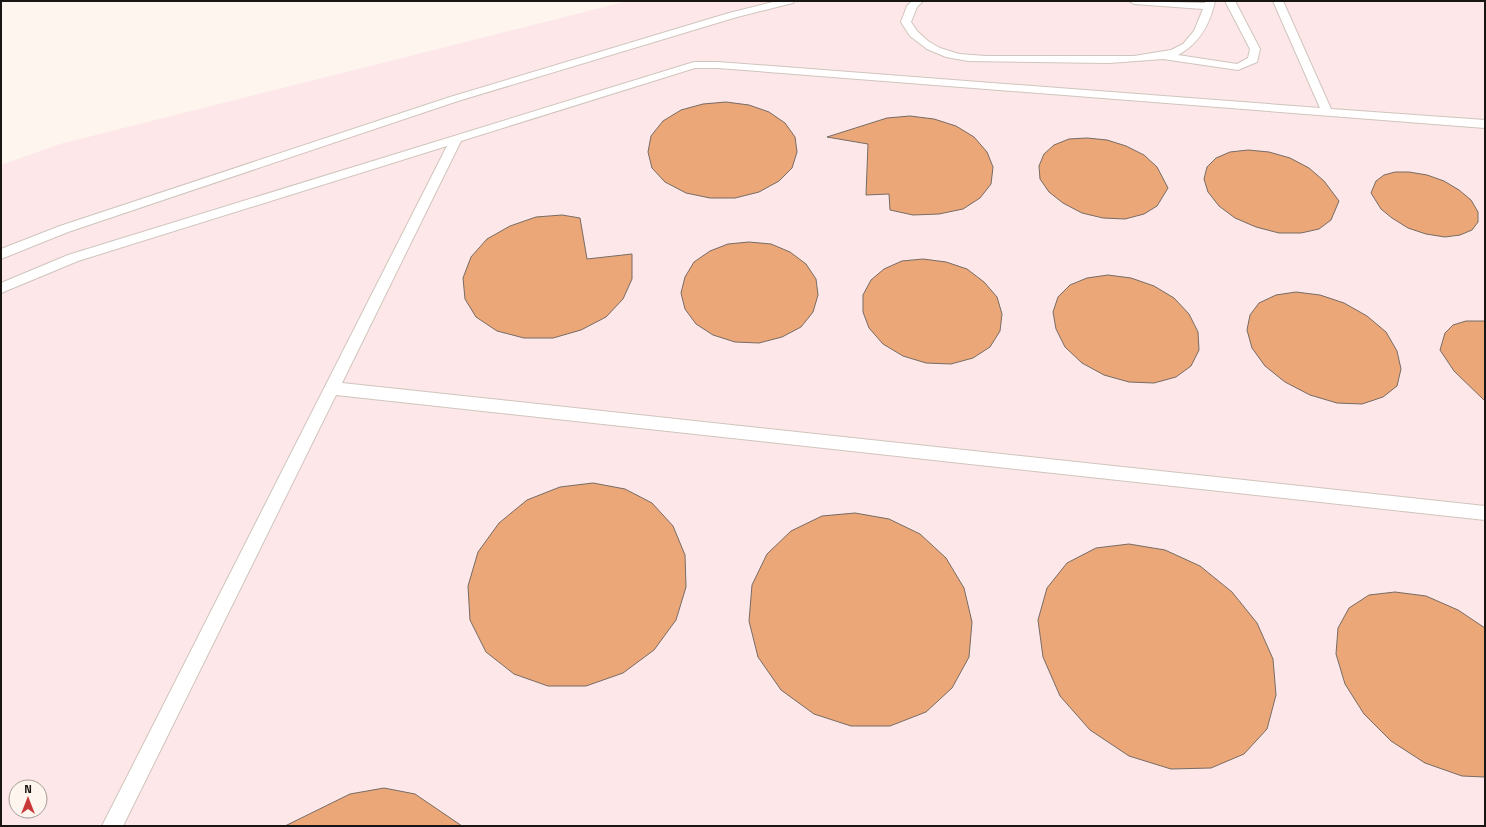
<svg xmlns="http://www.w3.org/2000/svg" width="1486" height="827" font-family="'Titillium Web',sans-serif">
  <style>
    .industrial { fill: #fde7e8; fill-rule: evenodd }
    .building { fill: #eca779; stroke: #766c65 }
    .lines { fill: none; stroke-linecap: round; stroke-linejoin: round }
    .service-casing { stroke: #d0c5bc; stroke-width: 2 }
    .service { fill: #fff; fill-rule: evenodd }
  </style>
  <rect width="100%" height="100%" fill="#fef5ee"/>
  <path class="industrial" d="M 628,1 L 1485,1 L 1485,826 L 1,826 L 1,165 L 60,144 ZM 16,787 L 40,787 L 40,811 L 16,811 Z"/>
  <path class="building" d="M 726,102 L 749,105 L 769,112 L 785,123 L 795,137 L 797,152 L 792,168 L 779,181 L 759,192 L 735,198 L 710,198 L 686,193 L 665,182 L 652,168 L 648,152 L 651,136 L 663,121 L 681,110 L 703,104 Z
    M 910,116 L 934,119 L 956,126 L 974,137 L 987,152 L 993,167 L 991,184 L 980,198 L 963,209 L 939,214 L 913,215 L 890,210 L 889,194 L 866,195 L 868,144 L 827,137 L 887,118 Z
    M 1087,138 L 1107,140 L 1126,146 L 1144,155 L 1157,167 L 1168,188 L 1157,206 L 1144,214 L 1125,219 L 1103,218 L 1082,213 L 1063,203 L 1049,192 L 1040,179 L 1039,166 L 1044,154 L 1054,145 L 1069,139 Z
    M 1248,150 L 1269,152 L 1290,158 L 1309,168 L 1324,181 L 1339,201 L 1331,220 L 1319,229 L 1301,233 L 1279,233 L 1256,227 L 1235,218 L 1219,206 L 1208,192 L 1204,179 L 1207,167 L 1216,158 L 1230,152 Z
    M 1395,172 L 1409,172 L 1427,175 L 1444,181 L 1459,190 L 1471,200 L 1478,212 L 1478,222 L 1472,230 L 1460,235 L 1445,237 L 1426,234 L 1408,228 L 1392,218 L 1381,209 L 1371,193 L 1376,181 L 1384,175 Z
    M 562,215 L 580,218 L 587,259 L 632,254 L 632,279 L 623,299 L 606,317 L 581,330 L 553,338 L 524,338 L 497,331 L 476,317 L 465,299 L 463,278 L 471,257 L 487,239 L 510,226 L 536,217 Z
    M 749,242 L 771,244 L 790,252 L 806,264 L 816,279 L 818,295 L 813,312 L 801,327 L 782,337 L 759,343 L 735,342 L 713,335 L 696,324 L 685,309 L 681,293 L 685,277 L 694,262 L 710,251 L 728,244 Z
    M 923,259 L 946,262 L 967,269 L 984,282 L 997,297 L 1002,314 L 1000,331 L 990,347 L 973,358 L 951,364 L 926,363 L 903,356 L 883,344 L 869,328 L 863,312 L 863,295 L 871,280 L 884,269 L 902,261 Z
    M 1108,275 L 1131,278 L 1154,286 L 1174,298 L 1189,314 L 1198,332 L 1199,350 L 1191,366 L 1176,377 L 1154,383 L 1129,382 L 1104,375 L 1082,363 L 1065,347 L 1056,329 L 1053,312 L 1058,297 L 1070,285 L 1087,278 Z
    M 1296,292 L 1320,295 L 1344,303 L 1367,316 L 1386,332 L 1397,351 L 1401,369 L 1397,386 L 1383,397 L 1362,404 L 1337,403 L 1310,395 L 1285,382 L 1265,366 L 1252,348 L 1247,330 L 1250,315 L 1259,303 L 1276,295 Z
    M 1466,321 L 1485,321 L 1485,401 L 1454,371 L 1440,350 L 1445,333 L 1453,325 Z
    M 593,483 L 625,489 L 652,503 L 673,526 L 685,555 L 686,587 L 676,620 L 654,650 L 623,673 L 586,686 L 548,686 L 514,674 L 486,652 L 470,620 L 468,586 L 478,552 L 499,523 L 527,500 L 560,487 Z
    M 855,513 L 889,519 L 920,534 L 946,558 L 964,588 L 972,622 L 969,657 L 952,688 L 926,712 L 890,726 L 851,726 L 814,714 L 781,690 L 758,657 L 749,621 L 752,585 L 767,554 L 791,531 L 822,516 Z
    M 1129,544 L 1165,550 L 1200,566 L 1232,592 L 1257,623 L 1273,659 L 1276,695 L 1267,729 L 1244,754 L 1211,768 L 1171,769 L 1129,756 L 1090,730 L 1060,696 L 1043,657 L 1038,620 L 1047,588 L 1067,563 L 1096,548 Z
    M 1395,592 L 1426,596 L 1458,610 L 1485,628 L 1485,777 L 1462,776 L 1425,763 L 1391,741 L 1364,714 L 1345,684 L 1336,654 L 1338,628 L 1349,608 L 1369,595 Z
    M 384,788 L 415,794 L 462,826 L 285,826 L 350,794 Z"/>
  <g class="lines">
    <defs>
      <path id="service" d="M 777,1 L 794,1 L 793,3 L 737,17 L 458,101 L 68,232 L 1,259 L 1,249 L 60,226 L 450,97 L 729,13 Z
        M 912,1 L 923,1 L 917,7 L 911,22 L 917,31 L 928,41 L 940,48 L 959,54 L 986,56 L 1134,56 L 1171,50 L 1183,44 L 1194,31 L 1203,9 L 1134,4 L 1129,1 L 1205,3 L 1205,1 L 1215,1 C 1210,24 1200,43 1178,55 L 1237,64 L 1248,58 L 1250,49 L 1225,1 L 1235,1 L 1260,49 L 1257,62 L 1238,70 L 1163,59 L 1109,63 L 968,61 L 946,57 L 927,49 L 910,36 L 901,22 L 907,6 Z
        M 1273,1 L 1283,1 L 1331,109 L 1485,120 L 1485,128 L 718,68 L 695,68 L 461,141 L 342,383 L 1485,506 L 1485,520 L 336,395 L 123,826 L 102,826 L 447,146 L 78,261 L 1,293 L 1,283 L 68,255 L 694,62 L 718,62 L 1320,108 Z"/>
    </defs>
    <use href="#service" class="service-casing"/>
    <use href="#service" class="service"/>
  </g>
  <rect width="1486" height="827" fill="none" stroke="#191512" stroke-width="4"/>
  <g transform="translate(28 799)"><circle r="19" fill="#fef5ee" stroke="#a29b96"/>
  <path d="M0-3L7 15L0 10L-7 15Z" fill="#c73836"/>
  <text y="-6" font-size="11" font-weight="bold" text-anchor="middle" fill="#191512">N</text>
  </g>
</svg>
